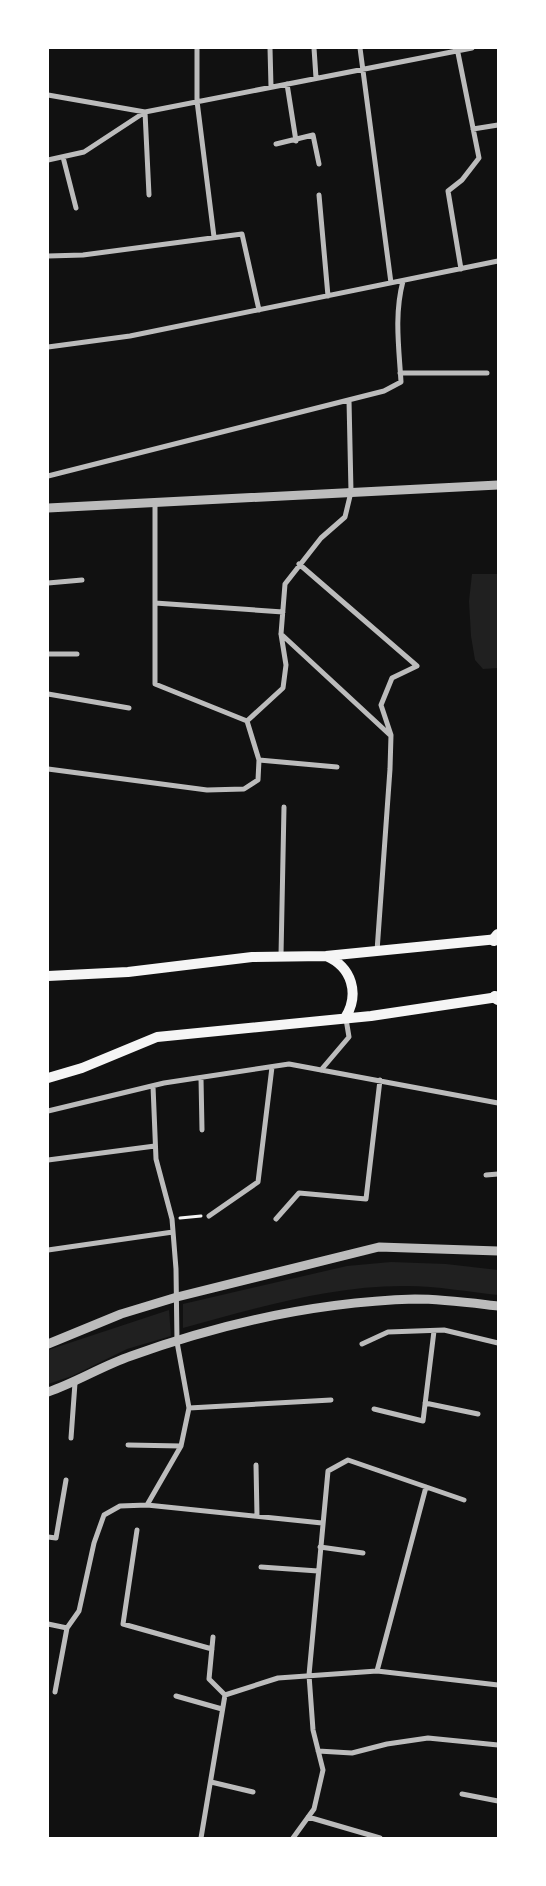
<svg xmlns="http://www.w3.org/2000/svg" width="546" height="1886" font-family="'Roboto Condensed',sans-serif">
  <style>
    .green { fill: #202020 }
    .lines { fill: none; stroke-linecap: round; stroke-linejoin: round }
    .path { stroke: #f5f5f5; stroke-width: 3 }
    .minor { stroke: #bcbcbc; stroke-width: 5 }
    .tertiary { stroke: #bcbcbc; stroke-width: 9 }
    .secondary { stroke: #f5f5f5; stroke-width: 10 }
    .primary { stroke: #f5f5f5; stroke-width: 12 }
  </style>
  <rect width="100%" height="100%" fill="#111"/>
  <path class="green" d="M 472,574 L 498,574 L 498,668 L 483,669 L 475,660 L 471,636 L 469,601 Z
    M 391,1262 L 446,1264 L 498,1270 L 498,1295 C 468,1292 438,1286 407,1286 C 332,1285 256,1308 183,1328 L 183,1304 L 347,1266 Z
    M 169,1310 L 171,1336 L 127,1349 L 72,1376 L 48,1384 L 48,1350 Z"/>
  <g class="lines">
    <path class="path" d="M 180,1218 L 201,1216"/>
    <path class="minor" d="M 197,48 L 197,101 L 214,237
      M 270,48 L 271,87
      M 314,48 L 316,78
      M 360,48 L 391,283
      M 457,48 L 479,158 L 462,180 L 448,191 L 461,269
      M 287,84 L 296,141
      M 48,95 L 145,112
      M 145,112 L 149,195
      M 473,129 L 498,125
      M 276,144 L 313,135 L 319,164
      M 63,157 L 76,208
      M 48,160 L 84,152 L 145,112 L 472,48
      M 319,195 L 328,296
      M 48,256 L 83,255 L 242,234 L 259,310
      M 48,347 L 130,336 L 498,261
      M 400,373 L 487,373
      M 48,476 L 384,391 L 401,382 C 399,348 394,315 403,281
      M 155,503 L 155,684 L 247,721
      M 299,564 L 417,666 L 392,678 L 381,705 L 391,735 L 390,769 L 377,951
      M 48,583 L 82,580
      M 155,603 L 283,612
      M 281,634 L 390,735
      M 48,654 L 77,654
      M 48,694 L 129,708
      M 259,760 L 337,767
      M 48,769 L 207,790 L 244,789 L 258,780 L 259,760 L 247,721 L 283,688 L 286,665 L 281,634 L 285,584 L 321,538 L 345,517 L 351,492 L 349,400
      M 281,955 L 284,807
      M 321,1070 L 349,1037 L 346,1019
      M 201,1078 L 202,1130
      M 48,1111 L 164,1083 L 289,1064 L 498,1103
      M 48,1160 L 155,1146
      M 486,1175 L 498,1174
      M 209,1216 L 258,1182 L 272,1067
      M 276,1219 L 299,1193 L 366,1199 L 380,1080
      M 48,1250 L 173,1232
      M 362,1344 L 388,1332 L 444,1330 L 498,1343
      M 425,1403 L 478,1414
      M 189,1408 L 331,1400
      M 374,1409 L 423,1421 L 434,1331
      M 71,1438 L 75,1383
      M 128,1445 L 181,1446
      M 256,1465 L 257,1516
      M 147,1505 L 181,1446 L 189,1408 L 177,1342 L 176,1269 L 172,1219 L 156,1159 L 153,1086
      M 137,1530 L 123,1624 L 212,1649
      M 48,1537 L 56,1538 L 66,1480
      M 320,1547 L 363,1553
      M 261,1567 L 318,1571
      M 48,1624 L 67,1628 L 79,1611 L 94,1543 L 104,1515 L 120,1506 L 147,1505 L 322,1523
      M 213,1637 L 209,1679 L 225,1695
      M 377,1671 L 426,1487
      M 55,1692 L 67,1628
      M 176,1696 L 222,1709
      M 318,1751 L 352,1753 L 387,1744 L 428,1738 L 498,1745
      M 211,1782 L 253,1792
      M 462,1794 L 498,1801
      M 308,1817 L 380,1838
      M 201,1838 L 225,1695 L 278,1678 L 377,1671 L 498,1685
      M 293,1838 L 314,1809 L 323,1770 L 313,1730 L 309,1675 L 328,1471 L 348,1460 L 464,1500"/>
    <path class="tertiary" d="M 48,508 L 498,485
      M 48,1344 L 121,1314 L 177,1297 L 379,1247 L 498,1251
      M 48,1392 C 77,1382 102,1366 131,1356 C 222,1323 318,1302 415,1299 C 443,1299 472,1303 498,1306"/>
    <path class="secondary" d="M 326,956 C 352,967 360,994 345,1018
      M 48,976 L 128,972 L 252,957 L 326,956 L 498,939
      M 48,1078 L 82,1068 L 157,1037 L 371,1016 L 498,997"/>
    <path class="primary" d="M 494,940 L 498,935
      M 495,997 L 498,999"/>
  </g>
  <rect width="546" height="1886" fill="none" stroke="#ffffff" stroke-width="98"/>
</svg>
